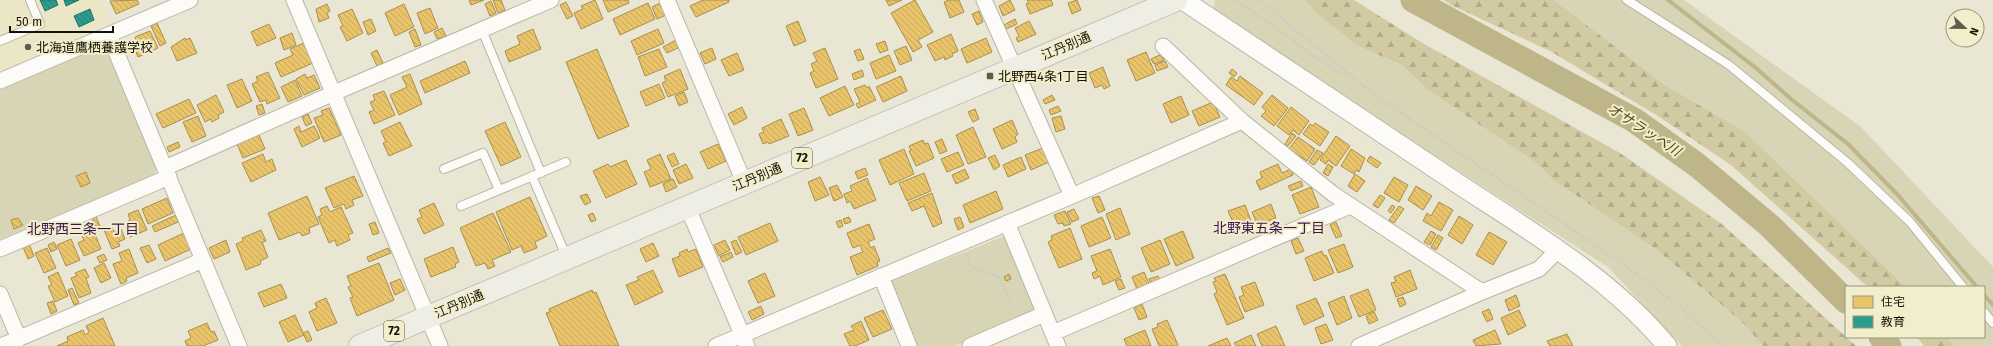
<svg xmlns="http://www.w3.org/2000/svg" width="1993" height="346" font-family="'Fira Sans','Noto Sans JP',sans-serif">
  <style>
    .built { fill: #ebe6c6 }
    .green { fill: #d8d4b6 }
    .forest { fill: url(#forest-firs) }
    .homes { fill: url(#homes-back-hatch); stroke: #a98f4c }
    .schools { fill: url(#schools-back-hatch); stroke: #237366 }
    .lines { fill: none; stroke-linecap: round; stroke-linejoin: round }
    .stream { stroke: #beb688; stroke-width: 4 }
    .river { stroke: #beb688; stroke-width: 25 }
    .service-casing { stroke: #b8b6a6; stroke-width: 10 }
    .minor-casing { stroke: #b8b6a6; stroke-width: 17 }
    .tertiary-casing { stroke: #b8b6a6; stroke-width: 21 }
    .primary-casing { stroke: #c4c2b9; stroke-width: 24 }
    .path { stroke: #cdccc7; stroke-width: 2.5; stroke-dasharray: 3 2; stroke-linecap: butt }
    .service { stroke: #fcfbf8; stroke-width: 8 }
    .minor { stroke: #fcfbf8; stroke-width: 15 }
    .tertiary { stroke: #fcfbf8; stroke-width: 19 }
    .primary { stroke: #efeee5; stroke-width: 22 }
    .poi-dot { fill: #5f5c4e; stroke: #f2edca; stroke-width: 1.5 }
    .labels { text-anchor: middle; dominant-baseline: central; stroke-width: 4; stroke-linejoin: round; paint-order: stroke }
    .shield { fill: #f2edca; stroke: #575441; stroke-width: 1 }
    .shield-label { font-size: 12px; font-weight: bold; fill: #141206 }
    .street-label { font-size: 13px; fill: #141206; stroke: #f2edca }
    .poi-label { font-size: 13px; fill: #141206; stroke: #f2edca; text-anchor: start }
    .water-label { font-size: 14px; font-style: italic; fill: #4f481a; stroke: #f2edca }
    .neighbourhood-label { font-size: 14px; fill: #3a184f; stroke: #f2edca }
  </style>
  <defs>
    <pattern id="forest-firs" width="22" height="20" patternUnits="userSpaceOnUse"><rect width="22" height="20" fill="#d1caa2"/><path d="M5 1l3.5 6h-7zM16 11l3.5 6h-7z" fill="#b3ac8a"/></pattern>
    <pattern id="homes-back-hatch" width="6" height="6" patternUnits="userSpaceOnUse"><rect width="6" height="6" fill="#e9c46a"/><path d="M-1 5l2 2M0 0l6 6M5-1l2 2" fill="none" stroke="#c7a75a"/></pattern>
    <pattern id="schools-back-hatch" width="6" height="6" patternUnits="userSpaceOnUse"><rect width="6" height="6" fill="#2a9d8f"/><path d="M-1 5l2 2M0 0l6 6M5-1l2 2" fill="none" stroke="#237f73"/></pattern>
  </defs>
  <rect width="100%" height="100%" fill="#e9e6d3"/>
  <path class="built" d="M 0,0 L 100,0 L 110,22 L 0,71 Z"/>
  <path class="green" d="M 1215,0 L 1305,0 L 1318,15 L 1358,46 L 1402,65 L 1428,90 L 1538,164 L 1552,179 L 1657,250 L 1743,323 L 1763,346 L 1682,346 L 1608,267 L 1213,13 Z
    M 1554,0 L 1684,0 L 1860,126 L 1993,267 L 1993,346 L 1954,346 L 1947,337 L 1984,337 L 1984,287 L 1906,287 L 1745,132 L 1665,85 Z
    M 98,47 L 108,51 L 158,168 L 153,176 L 0,239 L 0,88 Z
    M 1007,235 L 1037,313 L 954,346 L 914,346 L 889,282 Z"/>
  <path class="forest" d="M 1305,0 L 1354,0 L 1424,44 L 1620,153 L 1723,225 L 1856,346 L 1763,346 L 1743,323 L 1657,250 L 1552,179 L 1538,164 L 1428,90 L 1402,65 L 1358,46 L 1318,15 Z
    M 1444,0 L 1554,0 L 1665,85 L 1745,132 L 1906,287 L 1868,287 L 1731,165 L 1658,116 L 1550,51 L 1451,5 Z
    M 1917,337 L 1947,337 L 1954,346 L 1924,346 Z"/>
  <path class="homes" d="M 137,0 L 139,4 L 116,14 L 110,1 Z
    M 469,0 L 484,0 L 471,5 Z
    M 493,0 L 501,0 L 505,10 L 498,13 Z
    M 595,0 L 603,19 L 581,29 L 574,13 L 583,9 L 581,6 Z
    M 603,0 L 628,0 L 629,3 L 608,12 Z
    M 703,0 L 729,0 L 729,2 L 696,17 L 690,6 Z
    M 886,0 L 902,0 L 889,6 Z
    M 915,0 L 933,32 L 918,40 L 922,47 L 913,52 L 891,13 Z
    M 949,0 L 959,0 L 964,12 L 950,18 L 944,2 Z
    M 1010,0 L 1015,10 L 1003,16 L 999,6 Z
    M 1027,0 L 1051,0 L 1053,5 L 1030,14 L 1026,4 L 1029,3 Z
    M 1077,0 L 1081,10 L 1072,14 L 1068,3 Z
    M 491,1 L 496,13 L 490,16 L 485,4 Z
    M 566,2 L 573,16 L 567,19 L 560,5 Z
    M 648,3 L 655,19 L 620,35 L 613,19 Z
    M 660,3 L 666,15 L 657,19 L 652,7 Z
    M 327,4 L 330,11 L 327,13 L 329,18 L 319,22 L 316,9 Z
    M 404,4 L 414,27 L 395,36 L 385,13 Z
    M 430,8 L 438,28 L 425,34 L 417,13 Z
    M 352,9 L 363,33 L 347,41 L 340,27 L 343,26 L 338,15 Z
    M 979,11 L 983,22 L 977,25 L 972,14 Z
    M 371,19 L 376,31 L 368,35 L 363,22 Z
    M 1015,19 L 1017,24 L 1006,29 L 1004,25 Z
    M 798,21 L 806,41 L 794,46 L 786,26 Z
    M 1029,21 L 1036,34 L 1018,42 L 1016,38 L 1019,36 L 1015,28 Z
    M 157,23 L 166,43 L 160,46 L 151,26 Z
    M 269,24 L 276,38 L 257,46 L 251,32 Z
    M 442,28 L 446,36 L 437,39 L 434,32 Z
    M 415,29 L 421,45 L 415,47 L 409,32 Z
    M 533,29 L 541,49 L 509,62 L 505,51 L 520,44 L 517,36 Z
    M 658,29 L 664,43 L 637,55 L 631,41 Z
    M 150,31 L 158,48 L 138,57 L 134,48 L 139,46 L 135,37 Z
    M 292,33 L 296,45 L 284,50 L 280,38 Z
    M 951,34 L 958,51 L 952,54 L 953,56 L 945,60 L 944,57 L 935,61 L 927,45 Z
    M 185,38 L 186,40 L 190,38 L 197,53 L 177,61 L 171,47 Z
    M 986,38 L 992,52 L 967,63 L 961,49 Z
    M 676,40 L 680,47 L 667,53 L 663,47 Z
    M 885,41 L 888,50 L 880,53 L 876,44 Z
    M 304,43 L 313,63 L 281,77 L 275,63 L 293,55 L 290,49 Z
    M 906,46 L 912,60 L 900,65 L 894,51 Z
    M 712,48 L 716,59 L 705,64 L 700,53 Z
    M 825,48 L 838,79 L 816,88 L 810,73 L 814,71 L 811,64 L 817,61 L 813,53 Z
    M 597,49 L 629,126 L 598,139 L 566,62 Z
    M 659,49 L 667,67 L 645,76 L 638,57 Z
    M 860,49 L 864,59 L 858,61 L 854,51 Z
    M 377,50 L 383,63 L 377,66 L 371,53 Z
    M 1146,52 L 1155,73 L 1136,81 L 1127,60 Z
    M 737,53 L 744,70 L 729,76 L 721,60 Z
    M 1162,54 L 1164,60 L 1154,64 L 1151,59 Z
    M 889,55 L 896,71 L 876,79 L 870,63 Z
    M 465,61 L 470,73 L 425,93 L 420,81 Z
    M 1165,61 L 1168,67 L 1157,71 L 1155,65 Z
    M 1103,67 L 1110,86 L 1104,89 L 1102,85 L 1095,88 L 1089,73 Z
    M 680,69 L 688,89 L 668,97 L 662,83 L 666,81 L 664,76 Z
    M 1232,69 L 1237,73 L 1234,77 L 1229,73 Z
    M 862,70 L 864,76 L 854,80 L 852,74 Z
    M 268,72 L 280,98 L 267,104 L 266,100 L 260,102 L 252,84 L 258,81 L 256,77 Z
    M 305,74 L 307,78 L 314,75 L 320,88 L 304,95 L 296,79 Z
    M 410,74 L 422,104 L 399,115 L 390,95 L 407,87 L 402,77 Z
    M 901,76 L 907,91 L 883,102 L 876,87 Z
    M 1240,76 L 1263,93 L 1254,105 L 1226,85 L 1231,77 L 1237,81 Z
    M 242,79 L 252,101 L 237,108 L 227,85 Z
    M 295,80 L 302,96 L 288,102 L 281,87 Z
    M 659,84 L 665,98 L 646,106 L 640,92 Z
    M 865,85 L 867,88 L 869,86 L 876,100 L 858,108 L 856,104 L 860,102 L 854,89 Z
    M 845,86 L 854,105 L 829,116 L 820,98 Z
    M 384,91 L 395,115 L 374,124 L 369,112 L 374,110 L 370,102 L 375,100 L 373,95 Z
    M 684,92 L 688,102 L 679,106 L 675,96 Z
    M 216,95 L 224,112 L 218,115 L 219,118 L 212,122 L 211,119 L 205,122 L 197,105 Z
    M 1052,95 L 1055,100 L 1045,104 L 1043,100 Z
    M 1272,95 L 1288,108 L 1274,126 L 1261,116 L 1266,111 L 1262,107 Z
    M 1181,96 L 1189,115 L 1171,123 L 1163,104 Z
    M 189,99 L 196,113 L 163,128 L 156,114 Z
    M 1213,102 L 1220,117 L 1199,126 L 1192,111 Z
    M 262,104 L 265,113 L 259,115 L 256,106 Z
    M 1058,106 L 1061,111 L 1051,115 L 1049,110 Z
    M 742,107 L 747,118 L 734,125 L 728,114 Z
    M 1291,107 L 1309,121 L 1299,135 L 1293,130 L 1289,135 L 1277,126 Z
    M 329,108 L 341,135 L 324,142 L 314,118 L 323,115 L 321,111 Z
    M 804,108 L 813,130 L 798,136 L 789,114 Z
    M 975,109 L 979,119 L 973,122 L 968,112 Z
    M 308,114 L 312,123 L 306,126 L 302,117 Z
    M 198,116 L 206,136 L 192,142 L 183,122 Z
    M 1061,116 L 1065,129 L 1056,132 L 1052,118 Z
    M 781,119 L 789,136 L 769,144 L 768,142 L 763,144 L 759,134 L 764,132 L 762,128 Z
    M 1012,120 L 1018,134 L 1015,137 L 1017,142 L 1002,149 L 993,129 Z
    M 400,122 L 412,146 L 389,156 L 383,143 L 386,142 L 381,131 Z
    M 505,122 L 521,157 L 501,166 L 485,131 Z
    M 1315,123 L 1329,132 L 1320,146 L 1303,134 L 1310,124 L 1313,126 Z
    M 299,126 L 301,132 L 314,126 L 320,138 L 302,147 L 294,129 Z
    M 973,127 L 986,157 L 968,164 L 956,135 Z
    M 1292,133 L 1296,136 L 1288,146 L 1285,144 Z
    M 259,135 L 265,149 L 243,158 L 237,144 Z
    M 1336,136 L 1350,146 L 1336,166 L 1328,160 L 1326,164 L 1320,160 Z
    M 1298,137 L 1315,149 L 1307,161 L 1289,149 Z
    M 942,139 L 947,151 L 940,154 L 935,142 Z
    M 923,140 L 925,144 L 928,143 L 934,158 L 916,166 L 909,151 L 911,150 L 909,146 Z
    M 178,142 L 180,147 L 169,152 L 167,147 Z
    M 718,144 L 726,161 L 708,169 L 700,152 Z
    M 1043,148 L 1049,162 L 1031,170 L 1025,155 Z
    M 904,149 L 914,174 L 890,185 L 879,160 Z
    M 1351,149 L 1365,158 L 1359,172 L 1356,170 L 1354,174 L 1341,166 Z
    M 1317,150 L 1323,153 L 1314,165 L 1309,162 Z
    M 958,152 L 964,165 L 947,172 L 941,159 Z
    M 674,153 L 679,164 L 672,167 L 667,156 Z
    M 263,154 L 266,162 L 272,159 L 276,170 L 251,182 L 242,163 Z
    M 660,154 L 671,179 L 650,187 L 644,172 L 651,169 L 647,160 Z
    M 995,155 L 1000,166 L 994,170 L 988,158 Z
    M 1370,156 L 1381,163 L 1377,168 L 1367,161 Z
    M 1021,157 L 1026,169 L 1008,177 L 1003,165 Z
    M 626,160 L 637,184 L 606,198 L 593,171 L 608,164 L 610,167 Z
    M 686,164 L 693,178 L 679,184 L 673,170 Z
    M 1278,164 L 1282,173 L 1291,169 L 1293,175 L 1260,190 L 1256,181 L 1262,178 L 1260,172 Z
    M 1328,164 L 1333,167 L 1328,176 L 1323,173 Z
    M 865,168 L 868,175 L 858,179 L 855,172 Z
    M 965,169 L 969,178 L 956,184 L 952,175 Z
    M 86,172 L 90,183 L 81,187 L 76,176 Z
    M 924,173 L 931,191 L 907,201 L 899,183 Z
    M 1355,174 L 1365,181 L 1357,192 L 1348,186 Z
    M 354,176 L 363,196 L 352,200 L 354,205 L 346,209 L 344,204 L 334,208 L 325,188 Z
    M 820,177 L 829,195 L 815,201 L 808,182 Z
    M 1394,177 L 1408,185 L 1399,202 L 1384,193 Z
    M 867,178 L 876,200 L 854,209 L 850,201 L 847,203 L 844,194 L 852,191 L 850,186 Z
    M 673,179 L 677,187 L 666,192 L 663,184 Z
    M 1301,181 L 1303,186 L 1291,191 L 1288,186 Z
    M 837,185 L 843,197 L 834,201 L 829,188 Z
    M 1416,186 L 1432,196 L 1423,210 L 1408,200 Z
    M 1311,187 L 1319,207 L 1300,214 L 1292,195 Z
    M 996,191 L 1003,209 L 970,223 L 963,205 Z
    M 932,193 L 942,223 L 933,227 L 924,206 L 912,211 L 908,203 Z
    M 587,194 L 591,202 L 585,205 L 580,196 Z
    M 1380,195 L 1385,198 L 1378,208 L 1373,205 Z
    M 307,196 L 319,224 L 309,228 L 310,233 L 302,236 L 300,232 L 279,240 L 268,213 Z
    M 1099,196 L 1105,210 L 1098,213 L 1092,198 Z
    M 530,197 L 547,236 L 535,242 L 537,248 L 524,253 L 521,246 L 512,250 L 496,212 Z
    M 167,198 L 173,213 L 148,224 L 142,209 Z
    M 1439,202 L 1453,210 L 1441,231 L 1423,221 L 1427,213 L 1431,216 Z
    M 434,203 L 444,225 L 424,234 L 417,219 L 422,217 L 419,210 Z
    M 1271,204 L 1276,218 L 1268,221 L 1270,224 L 1259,229 L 1252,212 Z
    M 1245,205 L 1253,226 L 1237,232 L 1228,211 Z
    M 1392,205 L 1395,207 L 1391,213 L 1388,211 Z
    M 327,206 L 330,212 L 341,207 L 353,233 L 348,235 L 350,240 L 337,246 L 335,240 L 329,243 L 318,217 L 322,215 L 320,209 Z
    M 1399,206 L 1404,209 L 1394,223 L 1389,220 Z
    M 1120,208 L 1130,234 L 1116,240 L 1106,214 Z
    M 1074,209 L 1079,219 L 1072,222 L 1067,212 Z
    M 138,210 L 147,230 L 130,237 L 125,223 L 130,220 L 128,214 Z
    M 1065,211 L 1071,224 L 1064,226 L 1063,223 L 1058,224 L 1054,215 Z
    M 493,213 L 511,252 L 492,260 L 495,266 L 488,269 L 485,263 L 476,266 L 460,228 Z
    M 593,213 L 596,220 L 591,222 L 588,215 Z
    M 176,215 L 178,222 L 155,232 L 152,226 Z
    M 1459,216 L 1473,225 L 1462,244 L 1448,235 Z
    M 96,217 L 100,226 L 97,228 L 92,218 Z
    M 849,217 L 851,222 L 845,224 L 843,219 Z
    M 960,217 L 964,227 L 958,230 L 954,219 Z
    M 1102,217 L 1111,238 L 1089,247 L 1081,226 Z
    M 18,218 L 23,225 L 14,229 L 11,220 Z
    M 841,220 L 843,226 L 839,228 L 836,222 Z
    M 375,222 L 379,233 L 373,235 L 369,224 Z
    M 1336,222 L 1342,236 L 1336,238 L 1330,225 Z
    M 770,223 L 778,241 L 746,255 L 738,237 Z
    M 869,224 L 875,239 L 868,242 L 871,248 L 874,246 L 880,261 L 877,262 L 878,266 L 857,275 L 850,257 L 863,252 L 860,245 L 853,248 L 847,233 Z
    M 112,227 L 114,232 L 121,229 L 125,239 L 118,242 L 120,246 L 112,249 L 104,230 Z
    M 1070,228 L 1082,259 L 1059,268 L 1048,242 L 1052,240 L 1051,236 Z
    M 93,229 L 101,249 L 84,256 L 78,243 L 84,240 L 81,234 Z
    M 261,230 L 266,241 L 262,242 L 268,257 L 260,261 L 261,264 L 246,270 L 236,244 L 243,241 L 242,238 Z
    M 1183,231 L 1194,258 L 1176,266 L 1164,239 Z
    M 1431,231 L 1436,234 L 1430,245 L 1424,242 Z
    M 1489,232 L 1507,242 L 1493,265 L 1476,255 Z
    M 184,233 L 191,249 L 165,261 L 158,245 Z
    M 1438,235 L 1443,238 L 1436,250 L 1431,247 Z
    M 1298,238 L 1304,251 L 1296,254 L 1291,241 Z
    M 71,239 L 80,260 L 66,266 L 57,245 Z
    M 226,240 L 230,252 L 214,259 L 209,248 Z
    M 725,240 L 730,250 L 719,256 L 714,245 Z
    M 736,240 L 742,252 L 736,255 L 731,242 Z
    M 1160,240 L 1170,264 L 1151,272 L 1141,248 Z
    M 54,242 L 57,249 L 51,252 L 48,245 Z
    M 653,243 L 659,256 L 646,262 L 640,249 Z
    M 29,244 L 34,256 L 28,259 L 23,247 Z
    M 1344,244 L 1353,267 L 1338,273 L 1328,250 Z
    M 149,245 L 156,259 L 147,263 L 140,248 Z
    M 453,247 L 459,262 L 455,264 L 456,267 L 431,277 L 424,259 Z
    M 47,248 L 56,268 L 44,273 L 35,253 Z
    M 388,248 L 391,253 L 369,262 L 367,257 Z
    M 129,249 L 138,273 L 126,278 L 127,281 L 121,284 L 113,264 L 122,261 L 119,253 Z
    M 687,249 L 688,252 L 696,249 L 703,267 L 679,277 L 672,259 L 680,256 L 679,253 Z
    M 1110,249 L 1121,277 L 1103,285 L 1100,276 L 1094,279 L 1092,273 L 1097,271 L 1091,256 Z
    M 1322,251 L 1324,256 L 1326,255 L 1334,273 L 1314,281 L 1305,258 Z
    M 731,252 L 733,257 L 723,262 L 720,257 Z
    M 104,254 L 107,260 L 100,263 L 97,257 Z
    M 104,263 L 111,278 L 101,283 L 94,268 Z
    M 379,263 L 394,300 L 357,316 L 350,298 L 353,297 L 348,287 L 351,286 L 347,276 Z
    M 85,269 L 89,277 L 86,278 L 91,293 L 79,298 L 71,278 L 77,276 L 75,273 Z
    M 653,270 L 663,292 L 635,305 L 626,285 L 639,280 L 637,277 Z
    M 1410,270 L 1417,289 L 1396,297 L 1391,283 L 1396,282 L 1394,277 Z
    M 58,272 L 68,296 L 55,302 L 48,286 L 52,285 L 48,277 Z
    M 1144,272 L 1149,284 L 1137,289 L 1132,277 Z
    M 765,273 L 775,296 L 758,303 L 748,281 Z
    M 1009,274 L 1011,279 L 1006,281 L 1004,277 Z
    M 1225,274 L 1244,318 L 1227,325 L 1214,294 L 1217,292 L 1213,282 L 1216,281 L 1214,278 Z
    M 1158,276 L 1160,280 L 1151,284 L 1149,279 Z
    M 400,279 L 405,290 L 395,295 L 390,283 Z
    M 1121,279 L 1125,288 L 1119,290 L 1115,281 Z
    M 1255,282 L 1264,305 L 1245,312 L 1239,297 L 1244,295 L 1241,287 Z
    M 281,284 L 287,298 L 264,307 L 258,293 Z
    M 72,288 L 79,303 L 74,305 L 68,290 Z
    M 1368,289 L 1376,310 L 1359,317 L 1350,296 Z
    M 592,290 L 594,293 L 596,292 L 619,346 L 560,346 L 546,313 L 550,312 L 549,309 Z
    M 1516,295 L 1520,306 L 1509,311 L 1505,300 Z
    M 1344,296 L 1352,318 L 1337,325 L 1328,303 Z
    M 1403,297 L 1406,304 L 1400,307 L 1397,299 Z
    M 326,298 L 337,323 L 317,331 L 309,312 L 317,308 L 315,303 Z
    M 1316,298 L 1324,316 L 1304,325 L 1296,306 Z
    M 53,301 L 57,311 L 51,314 L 47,303 Z
    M 1142,304 L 1147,317 L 1139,320 L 1134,308 Z
    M 761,306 L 764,314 L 752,320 L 748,312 Z
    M 1489,309 L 1493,319 L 1487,322 L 1482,312 Z
    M 883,310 L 892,329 L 873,337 L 864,318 Z
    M 1519,310 L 1526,326 L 1508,335 L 1501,318 Z
    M 1374,312 L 1378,320 L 1369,324 L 1366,316 Z
    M 295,315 L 304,335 L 288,342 L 279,322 Z
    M 103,318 L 115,346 L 57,346 L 68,341 L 67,337 L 83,330 L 85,335 L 89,332 L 86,326 Z
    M 1167,320 L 1178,345 L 1176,346 L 1159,346 L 1152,329 L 1158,327 L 1157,324 Z
    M 861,321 L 869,340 L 855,346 L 850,346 L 844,334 L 854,330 L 851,326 Z
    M 207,323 L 211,332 L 214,331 L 218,340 L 203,346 L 187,346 L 185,341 L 191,338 L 188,331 Z
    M 1326,324 L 1333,340 L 1321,344 L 1315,328 Z
    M 1276,326 L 1285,346 L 1262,346 L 1257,334 Z
    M 1145,330 L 1151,346 L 1127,346 L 1124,339 Z
    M 1495,330 L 1501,344 L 1476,346 L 1473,340 Z
    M 308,331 L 312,340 L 307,342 L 303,333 Z
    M 1567,334 L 1573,346 L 1550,346 L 1547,341 Z
    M 1251,335 L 1256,346 L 1236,346 L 1234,343 Z
    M 1227,338 L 1231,346 L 1208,346 Z"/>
  <path class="schools" d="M 40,0 L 56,0 L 58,5 L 45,11 Z
    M 64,0 L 79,0 L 66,6 Z
    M 90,9 L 94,20 L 79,27 L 74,16 Z"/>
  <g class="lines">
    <path class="stream" d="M 1668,0 L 1756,68 L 1791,99 L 1848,144 L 1897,194 L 1977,287
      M 1984,295 L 1993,305"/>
    <path class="river" d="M 1413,0 L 1634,120 L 1697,165 L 1770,226 L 1846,301
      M 1881,337 L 1889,346"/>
    <defs>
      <path id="service" d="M 1627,0 L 1729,65 L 1848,163 L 1910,222 L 1963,287
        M 482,30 L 541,173
        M 0,41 L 40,24 L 30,0
        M 444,169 L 483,153 L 499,190
        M 532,176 L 567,258
        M 461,206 L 566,162
        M 1984,312 L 1993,323"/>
      <path id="minor" d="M 294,0 L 440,346
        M 667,0 L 744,182
        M 984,0 L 1072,196
        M 109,35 L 239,346
        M 1163,46 L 1242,121 L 1333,194 L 1482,292
        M 0,81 L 190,0
        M 165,168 L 334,93 L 551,0
        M 687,206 L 747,346
        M 1007,223 L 1058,346
        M 0,249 L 169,177
        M 881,276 L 909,346
        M 0,294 L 19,339
        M 1053,333 L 1350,206
        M 1,346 L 203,260
        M 716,346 L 1072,196 L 1242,121
        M 970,346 L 1044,314
        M 1359,346 L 1482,292 L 1539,269 L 1557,251"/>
      <path id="tertiary" d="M 1183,0 C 1275,62 1368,123 1460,185 C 1530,231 1613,280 1667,346"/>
      <path id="primary" d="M 360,346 L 1176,0"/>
    </defs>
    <use href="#service" class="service-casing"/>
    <use href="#minor" class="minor-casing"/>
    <use href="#tertiary" class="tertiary-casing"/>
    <use href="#primary" class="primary-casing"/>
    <path class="path" d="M 1236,0 L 1337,72 L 1347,73
      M 1259,0 L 1372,93 L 1626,266 L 1674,302 L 1723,346
      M 967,255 L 971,267 L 999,277 L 1010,301"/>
    <use href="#service" class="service"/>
    <use href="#minor" class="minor"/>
    <use href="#tertiary" class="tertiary"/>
    <use href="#primary" class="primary"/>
  </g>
  <g class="poi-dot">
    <circle cx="28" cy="47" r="4"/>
    <rect x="986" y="72" width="8" height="8" rx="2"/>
  </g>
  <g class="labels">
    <g class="shield">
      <rect x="792" y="148" width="20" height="20" rx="3"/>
      <rect x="384" y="321" width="20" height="20" rx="3"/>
    </g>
    <g class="shield-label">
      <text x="802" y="158">72</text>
      <text x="394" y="331">72</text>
    </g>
    <g class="street-label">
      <text transform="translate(1066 46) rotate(-23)">江丹別通</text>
      <text transform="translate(757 177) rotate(-23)">江丹別通</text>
      <text transform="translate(459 304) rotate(-23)">江丹別通</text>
    </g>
    <g class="poi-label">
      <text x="36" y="47">北海道鷹栖養護学校</text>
      <text x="998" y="76">北野西4条1丁目</text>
    </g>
    <g class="water-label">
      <text transform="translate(1644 130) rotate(33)">オサラッペ川</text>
    </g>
    <g class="neighbourhood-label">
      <text x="1269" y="228">北野東五条一丁目</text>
      <text x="83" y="229">北野西三条一丁目</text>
    </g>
  </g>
  <rect x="1845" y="286" width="140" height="52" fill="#f2edca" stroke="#99957c"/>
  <rect x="1853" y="296" width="20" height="12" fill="#e9c46a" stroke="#99957c"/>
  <text x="1881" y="306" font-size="12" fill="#141206">住宅</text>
  <rect x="1853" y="316" width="20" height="12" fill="#2a9d8f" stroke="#99957c"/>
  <text x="1881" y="326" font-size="12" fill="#141206">教育</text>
  <g transform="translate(1965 28) rotate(112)"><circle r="19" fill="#f2edca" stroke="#99957c"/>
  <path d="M0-3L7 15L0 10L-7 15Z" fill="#5f5c4e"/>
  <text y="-6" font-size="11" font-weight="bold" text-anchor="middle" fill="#141206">N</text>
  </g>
  <path d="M10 26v6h103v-6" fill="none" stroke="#141206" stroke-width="2"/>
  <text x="16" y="26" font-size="12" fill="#141206" stroke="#f2edca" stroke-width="3" paint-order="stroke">50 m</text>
</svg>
